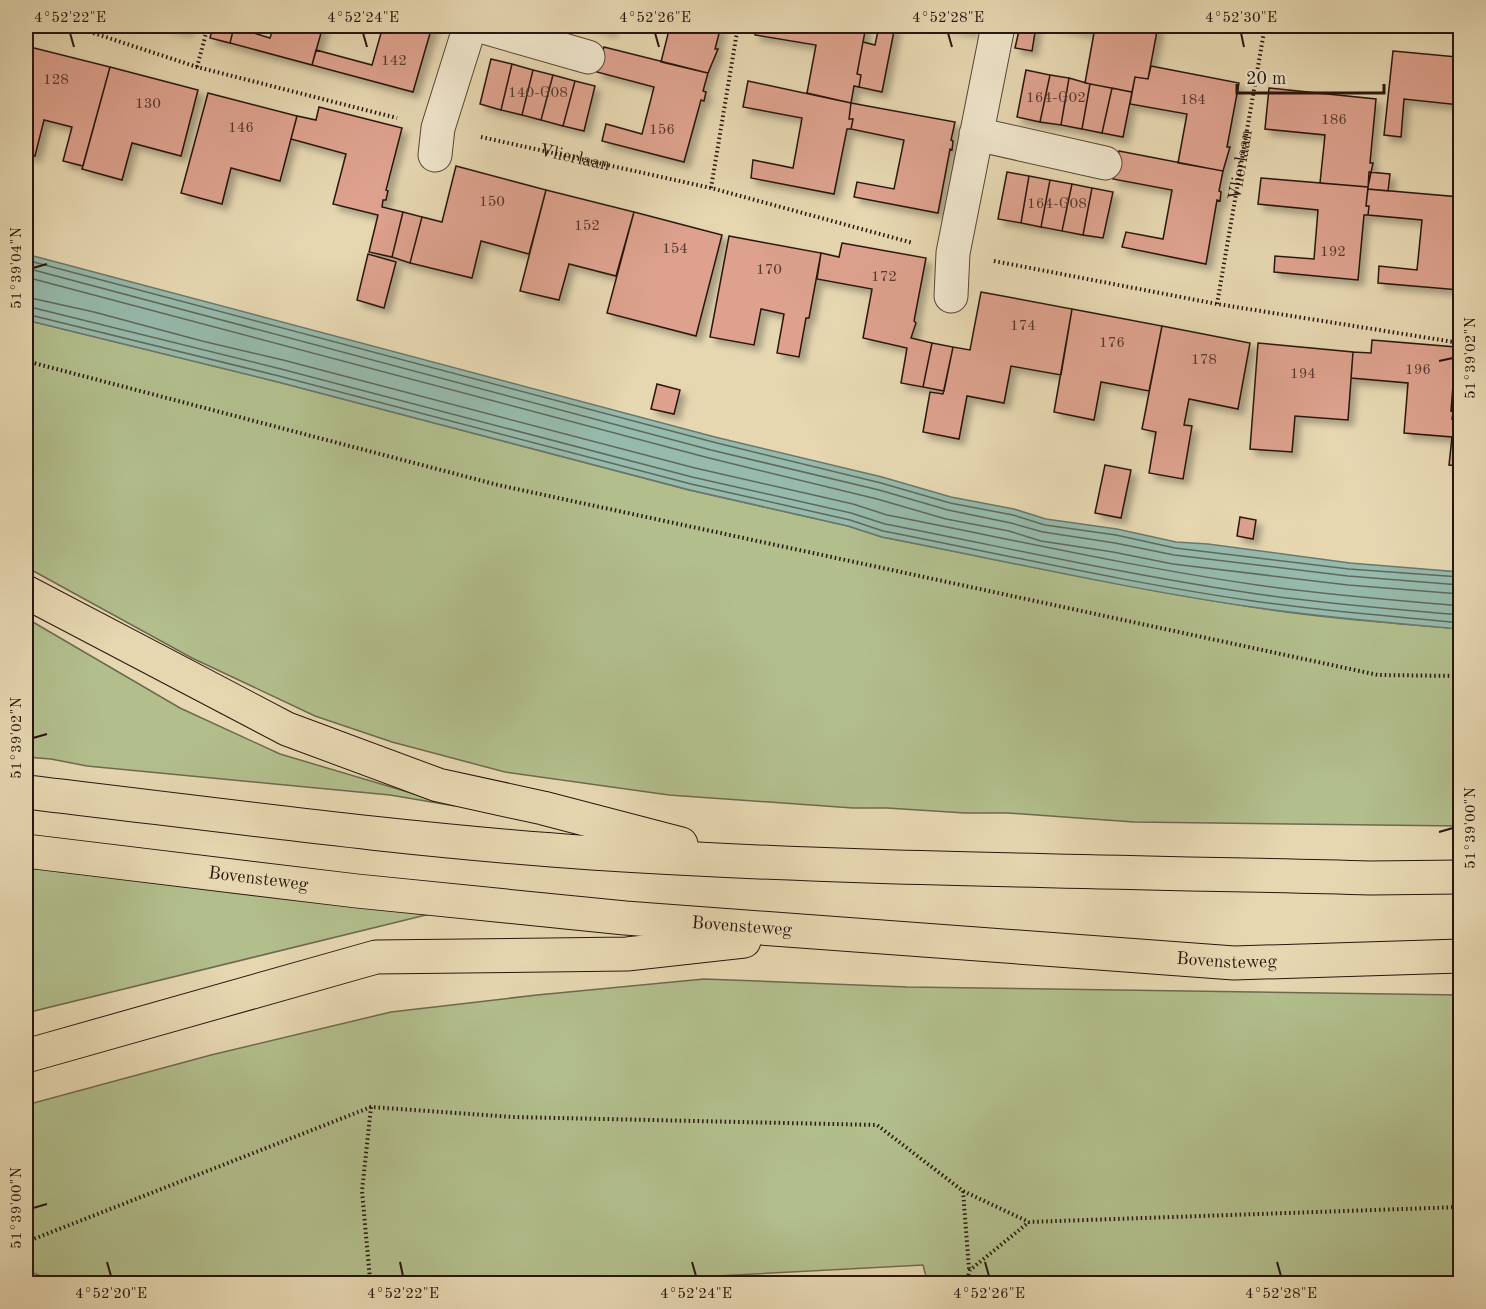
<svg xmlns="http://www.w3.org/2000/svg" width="1486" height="1309" font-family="'Old Standard TT',serif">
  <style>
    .green { fill: #b2bf8d; stroke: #6e6a4d; stroke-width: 1.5 }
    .water { fill: #96baac; stroke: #6a786c; stroke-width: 1.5 }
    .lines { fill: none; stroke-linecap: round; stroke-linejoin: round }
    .shore { stroke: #60685c; stroke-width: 1.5 }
    .building { fill: #dda18d; stroke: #29160d; stroke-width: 1.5; filter: url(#shadow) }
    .minor-casing { stroke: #584636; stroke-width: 35 }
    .major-casing { stroke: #29160d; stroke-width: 35 }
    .path { stroke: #29160d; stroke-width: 4; stroke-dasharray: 1.5 3; stroke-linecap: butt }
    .minor { stroke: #efe5cc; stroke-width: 33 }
    .major { stroke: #e6d7b1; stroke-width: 33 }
    .ticks { fill: none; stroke: #29160d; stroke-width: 2 }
    .labels { text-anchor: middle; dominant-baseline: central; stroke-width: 5; stroke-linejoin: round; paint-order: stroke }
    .number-label { font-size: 15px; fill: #56392d }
    .street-label { font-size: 18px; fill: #29160d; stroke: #efe5cc }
    .neatline { fill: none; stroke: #29160d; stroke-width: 2 }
    .ticks-label { font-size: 15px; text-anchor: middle; fill: #29160d }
  </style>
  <defs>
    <filter id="shadow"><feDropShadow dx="5.5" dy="5.5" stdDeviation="3" flood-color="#0004"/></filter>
  </defs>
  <rect width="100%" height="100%" fill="#e6d7b1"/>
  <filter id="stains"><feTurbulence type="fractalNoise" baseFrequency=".00333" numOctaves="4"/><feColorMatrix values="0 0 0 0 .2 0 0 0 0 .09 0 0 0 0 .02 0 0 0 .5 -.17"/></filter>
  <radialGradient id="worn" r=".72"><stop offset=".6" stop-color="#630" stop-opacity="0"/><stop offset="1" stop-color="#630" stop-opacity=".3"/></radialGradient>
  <path class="green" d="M 26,320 L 278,382 L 689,490 L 848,526 L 882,537 C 1005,561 1128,588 1252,607 C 1321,618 1391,623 1460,629 L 1460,826 L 1134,822 L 1008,813 L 965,813 L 887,808 L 853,808 L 669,795 L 505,772 L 392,742 L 315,716 L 192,658 L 26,567 Z
    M 26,618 L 180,708 L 280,754 L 455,806 L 390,795 L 87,766 L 51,759 L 26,757 Z
    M 26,865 L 430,914 L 26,1013 Z
    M 704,979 L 907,987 L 1460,995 L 1460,1280 L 1245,1284 L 928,1284 L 923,1265 L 566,1284 L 151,1283 L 53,1281 L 26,1270 L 26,1105 L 211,1055 L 391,1012 L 537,995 Z"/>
  <path class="water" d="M 26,254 L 715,437 L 882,477 L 951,497 L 1014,509 L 1046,519 L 1117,529 L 1176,542 L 1208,544 L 1350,563 L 1460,572 L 1460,629 C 1391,623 1321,617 1252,607 C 1128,589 1005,561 882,537 L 848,526 L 690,490 L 278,382 L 26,320 Z"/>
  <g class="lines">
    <path class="shore" d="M 26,260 L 713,442 L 881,483 L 950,503 L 1013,515 L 1045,525 L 1116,535 L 1175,548 L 1349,569 L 1460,577
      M 26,268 L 711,450 L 879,490 L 948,510 L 1011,523 L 1043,532 L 1115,543 L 1174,555 L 1348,576 L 1460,585
      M 26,277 L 709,458 L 877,499 L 946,519 L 1009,531 L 1041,541 L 1113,552 L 1173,564 L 1348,585 L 1460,594
      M 26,297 L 94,312 L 202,341 L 283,360 L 695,468 L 853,504 L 887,515 C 1010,539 1133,567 1257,585 C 1325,595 1393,600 1460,606
      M 26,306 L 281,369 L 692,477 L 851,513 L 885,524 C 1009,548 1132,576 1257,594 C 1324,604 1392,609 1460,615
      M 26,314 L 279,376 L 691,484 L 850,520 L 883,531 C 1006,555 1129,583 1253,601 C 1322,611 1391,616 1460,623"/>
  </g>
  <path class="building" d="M 164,26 L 188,26 L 186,31 Z
    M 213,26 L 234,27 L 230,43 L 210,38 Z
    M 274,26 L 323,26 L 312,65 L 230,43 L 234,27 L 270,38 Z
    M 383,26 L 434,26 L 432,31 L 431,30 L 413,92 L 312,65 L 316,50 L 372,65 Z
    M 590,26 L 612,26 L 611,31 Z
    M 670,26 L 721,26 L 715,49 L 718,49 L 708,73 L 661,62 Z
    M 757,26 L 866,26 L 857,74 L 861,75 L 859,87 L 854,86 L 851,103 L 807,93 L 816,45 L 755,35 Z
    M 879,26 L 895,26 L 882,92 L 859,87 L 861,75 L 857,74 L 863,42 L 875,45 Z
    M 943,26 L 973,26 L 972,31 Z
    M 1020,26 L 1036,26 L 1032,51 L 1015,48 Z
    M 1056,26 L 1158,26 L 1148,79 L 1135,77 L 1132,92 L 1085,83 L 1094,33 Z
    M 26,46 L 110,67 L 83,166 L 63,161 L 72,127 L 44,120 L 35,156 L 26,154 Z
    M 604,47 L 708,73 L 703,91 L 706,92 L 704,101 L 701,100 L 684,162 L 602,141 L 606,124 L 642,134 L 654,87 L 597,72 Z
    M 1393,51 L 1457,57 L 1457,55 L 1460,55 L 1460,105 L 1404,99 L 1401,137 L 1384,135 Z
    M 491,59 L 512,64 L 501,110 L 480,104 Z
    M 512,64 L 533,70 L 522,115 L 501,110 Z
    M 1151,66 L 1239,83 L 1227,147 L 1230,147 L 1223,171 L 1178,163 L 1187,114 L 1130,104 L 1135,77 L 1148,79 Z
    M 110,67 L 198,90 L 181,156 L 132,143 L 122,180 L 82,169 Z
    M 533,70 L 553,75 L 541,120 L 522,115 Z
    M 1026,70 L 1050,75 L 1040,122 L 1017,117 Z
    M 553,75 L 575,81 L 563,126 L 541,120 Z
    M 1050,75 L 1069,78 L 1061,125 L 1040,122 Z
    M 1069,78 L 1090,84 L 1082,129 L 1061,125 Z
    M 575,81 L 595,86 L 584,131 L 563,126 Z
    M 748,81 L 851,103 L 849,119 L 853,119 L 851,129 L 847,129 L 834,194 L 751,178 L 753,160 L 793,168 L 802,118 L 743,107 Z
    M 1090,84 L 1112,88 L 1102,133 L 1082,129 Z
    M 1112,88 L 1132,92 L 1123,137 L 1102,133 Z
    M 1269,88 L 1376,99 L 1370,163 L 1373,163 L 1368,187 L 1320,183 L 1325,135 L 1265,129 Z
    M 208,93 L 297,116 L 280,181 L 231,168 L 222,204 L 181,193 Z
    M 851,103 L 955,122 L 951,140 L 953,141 L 952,150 L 950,149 L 938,213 L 854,197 L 857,182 L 894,189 L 904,140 L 851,129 L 853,119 L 849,119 Z
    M 319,107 L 402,128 L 386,190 L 388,191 L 386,200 L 383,200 L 382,207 L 403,212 L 392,257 L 369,252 L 378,215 L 333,204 L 346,154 L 291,139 L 297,116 L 316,120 Z
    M 1119,151 L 1223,171 L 1219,191 L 1221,192 L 1220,201 L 1217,200 L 1206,264 L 1122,247 L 1126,232 L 1163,239 L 1172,190 L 1113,179 Z
    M 456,166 L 546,190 L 529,254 L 481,241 L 472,278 L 410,263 L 422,217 L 442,222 Z
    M 1007,172 L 1029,176 L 1021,223 L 998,219 Z
    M 1369,172 L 1390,174 L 1388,191 L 1368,189 Z
    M 1029,176 L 1050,180 L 1041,227 L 1021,223 Z
    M 1261,178 L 1368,187 L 1366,206 L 1369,206 L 1368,215 L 1364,215 L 1358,280 L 1274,272 L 1275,256 L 1314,259 L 1318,210 L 1258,204 Z
    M 1050,180 L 1072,184 L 1062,231 L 1041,227 Z
    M 1072,184 L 1092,188 L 1083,235 L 1062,231 Z
    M 1092,188 L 1113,192 L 1103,238 L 1083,235 Z
    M 1368,189 L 1460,197 L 1460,290 L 1378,283 L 1379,266 L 1417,270 L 1422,220 L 1368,215 L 1369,206 L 1366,206 Z
    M 546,190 L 634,212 L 616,276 L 569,264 L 559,300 L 520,291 Z
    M 403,212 L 422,217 L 410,263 L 392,257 Z
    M 634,212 L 722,235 L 696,336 L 607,313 Z
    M 729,236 L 821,253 L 809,318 L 806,318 L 799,357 L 777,353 L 784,314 L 761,309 L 754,345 L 710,337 Z
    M 842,243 L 926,258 L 914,321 L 916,323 L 911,338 L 932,343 L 923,387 L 901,383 L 907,348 L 863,338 L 872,289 L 817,279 L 821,253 L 839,257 Z
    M 368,254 L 396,262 L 384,308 L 357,300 Z
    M 981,292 L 1072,309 L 1061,375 L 1011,366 L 1004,403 L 967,396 L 959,439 L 923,432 L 930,392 L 943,394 L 953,347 L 970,350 Z
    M 1072,309 L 1162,326 L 1149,391 L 1101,382 L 1094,420 L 1054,412 Z
    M 1162,326 L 1250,343 L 1238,409 L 1189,399 L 1184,425 L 1192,426 L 1183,479 L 1149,473 L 1156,432 L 1142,429 Z
    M 1372,340 L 1456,347 L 1451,411 L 1453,412 L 1452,419 L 1460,420 L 1460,466 L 1449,465 L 1452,437 L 1404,433 L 1408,383 L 1351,378 L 1353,352 L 1371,353 Z
    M 932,343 L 953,347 L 944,391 L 923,387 Z
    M 1258,343 L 1353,352 L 1348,420 L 1295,416 L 1292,452 L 1250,449 Z
    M 657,384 L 680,390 L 674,414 L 651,409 Z
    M 1105,465 L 1131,470 L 1121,518 L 1095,513 Z
    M 1240,517 L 1256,520 L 1253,539 L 1237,536 Z"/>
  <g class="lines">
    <defs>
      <path id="minor" d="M 480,26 L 588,57
        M 976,134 L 1105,163
        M 435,155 L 438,128 L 470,26
        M 951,296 L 953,253 L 998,26"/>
      <g id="major">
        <path d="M 26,592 L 287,729 L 438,785 L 543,808 L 681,844"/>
        <path d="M 26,792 C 214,814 402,840 592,853 C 851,870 1111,871 1371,878 L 1460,877"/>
        <path id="s3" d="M 26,851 L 357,891 L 625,918 L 1234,963 L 1460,956"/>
        <path d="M 26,1056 L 376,957 L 627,954 L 744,941"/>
      </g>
    </defs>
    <use href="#minor" class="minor-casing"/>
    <use href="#major" class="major-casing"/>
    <g class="path">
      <path d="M 72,26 L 197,67 L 397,118"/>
      <path d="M 197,67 L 208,26"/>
      <path id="s1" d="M 481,137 L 711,188 L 913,243"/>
      <path d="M 711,188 L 738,26"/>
      <path d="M 994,261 L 1217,304 L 1460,343"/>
      <path id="s2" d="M 1217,304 L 1265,26"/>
      <path d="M 26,361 L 498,485 L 1378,675 L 1460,676"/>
      <path d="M 371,1107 L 362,1191 L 370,1279 L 397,1284"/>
      <path d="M 963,1191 L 969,1269"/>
      <path d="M 26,1242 L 371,1107 L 513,1117 L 877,1125 L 963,1191 L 1029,1222 L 1460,1207"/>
      <path d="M 966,1284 L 970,1270 L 1029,1222"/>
    </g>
    <use href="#minor" class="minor"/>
    <use href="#major" class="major"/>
  </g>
  <path class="ticks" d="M 70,33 L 74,47M 363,33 L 367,47M 655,33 L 659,47M 948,33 L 952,47M 1241,33 L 1244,47M 33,268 L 47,264M 1439,361 L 1453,358M 33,738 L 47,734M 1439,832 L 1453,828M 33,1208 L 47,1204M 107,1262 L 111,1276M 400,1262 L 403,1276M 692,1262 L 696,1276M 985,1262 L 989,1276M 1277,1262 L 1281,1276"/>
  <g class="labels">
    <g class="number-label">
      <text x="394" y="61">142</text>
      <text x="56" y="80">128</text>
      <text x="538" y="93">140-G08</text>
      <text x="1056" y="98">164-G02</text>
      <text x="1193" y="100">184</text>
      <text x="148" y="104">130</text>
      <text x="1334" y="120">186</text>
      <text x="241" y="128">146</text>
      <text x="662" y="130">156</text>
      <text x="492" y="202">150</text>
      <text x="1057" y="204">164-G08</text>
      <text x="587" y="226">152</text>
      <text x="675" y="249">154</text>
      <text x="1333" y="252">192</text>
      <text x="769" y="270">170</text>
      <text x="884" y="277">172</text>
      <text x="1023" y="326">174</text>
      <text x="1112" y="343">176</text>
      <text x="1204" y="360">178</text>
      <text x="1418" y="370">196</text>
      <text x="1303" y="374">194</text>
    </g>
    <g class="street-label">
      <text stroke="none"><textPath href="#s1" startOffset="96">Vlierlaan</textPath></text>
      <text stroke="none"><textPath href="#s2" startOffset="141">Vlierlaan</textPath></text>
      <text stroke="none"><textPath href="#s3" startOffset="234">Bovensteweg</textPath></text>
      <text stroke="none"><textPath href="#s3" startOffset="720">Bovensteweg</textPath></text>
      <text stroke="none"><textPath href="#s3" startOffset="1206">Bovensteweg</textPath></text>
    </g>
  </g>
  <rect width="1486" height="1309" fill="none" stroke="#e6d7b1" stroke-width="66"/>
  <path d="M1237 84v9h147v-9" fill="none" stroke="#29160d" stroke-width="3"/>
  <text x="1246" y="84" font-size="18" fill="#29160d" stroke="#efe5cc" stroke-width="4.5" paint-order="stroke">20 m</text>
  <rect x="33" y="33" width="1420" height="1243" class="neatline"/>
  <g class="ticks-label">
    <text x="70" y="22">4°52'22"E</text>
    <text x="363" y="22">4°52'24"E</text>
    <text x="655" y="22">4°52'26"E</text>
    <text x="948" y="22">4°52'28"E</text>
    <text x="1241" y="22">4°52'30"E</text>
    <text transform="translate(16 268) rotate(-90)" y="5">51°39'04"N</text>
    <text transform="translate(1470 358) rotate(-90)" y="5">51°39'02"N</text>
    <text transform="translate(16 738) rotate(-90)" y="5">51°39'02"N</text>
    <text transform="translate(1470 828) rotate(-90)" y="5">51°39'00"N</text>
    <text transform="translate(16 1208) rotate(-90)" y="5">51°39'00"N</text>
    <text x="111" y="1298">4°52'20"E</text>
    <text x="403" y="1298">4°52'22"E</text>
    <text x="696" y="1298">4°52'24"E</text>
    <text x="989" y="1298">4°52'26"E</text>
    <text x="1281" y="1298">4°52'28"E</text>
  </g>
  <rect width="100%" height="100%" filter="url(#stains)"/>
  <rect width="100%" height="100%" fill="url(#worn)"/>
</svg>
